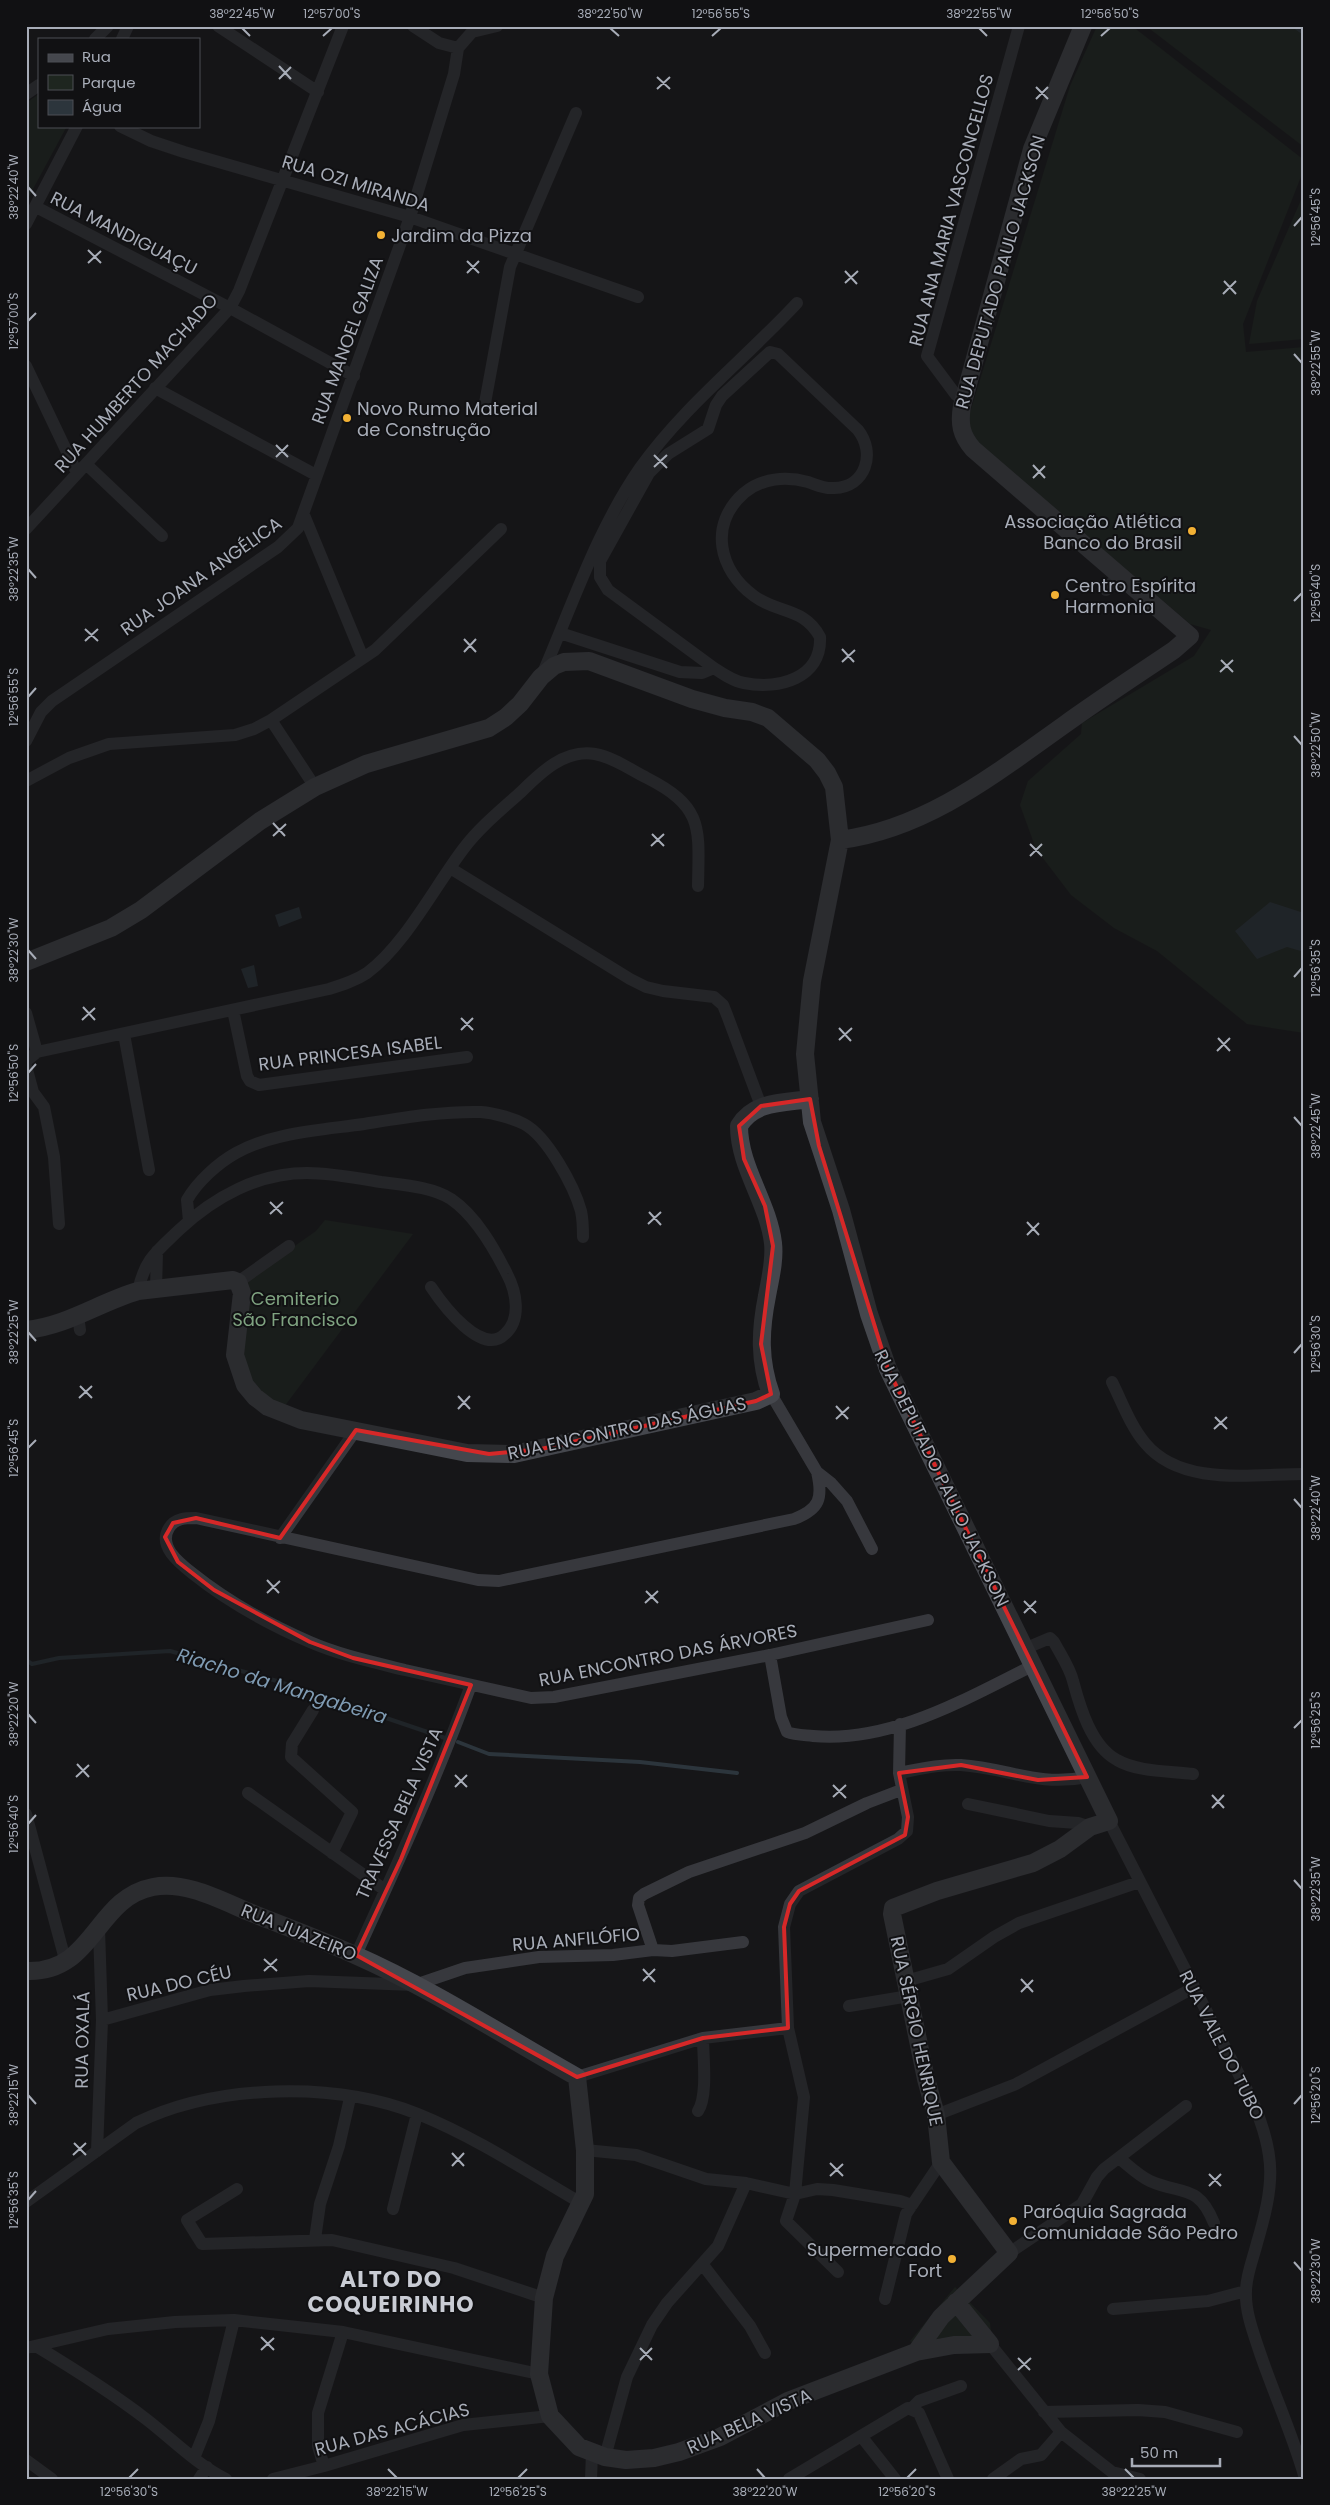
<svg xmlns="http://www.w3.org/2000/svg" width="1330" height="2505" font-family="Poppins,sans-serif">
  <style>
    .green { fill: #1e261f }
    .water { fill: #2c353c }
    .lines { fill: none; stroke-linecap: round; stroke-linejoin: round }
    .stream { stroke: #2c353c; stroke-width: 4 }
    .minor { stroke: #37383d; stroke-width: 12 }
    .secondary { stroke: #45474d; stroke-width: 18 }
    .marked { fill: none; stroke: #d62828; stroke-width: 4; stroke-linejoin: round }
    .ticks { fill: none; stroke: #a8adb8; stroke-width: 2 }
    .poi-dot { fill: #f2b134; stroke: #111113; stroke-width: 2 }
    .labels { text-anchor: middle; dominant-baseline: central; stroke-width: 4; stroke-linejoin: round; paint-order: stroke }
    .street-label { font-size: 18px; fill: #a8adb8; stroke: #111113 }
    .poi-label { font-size: 18px; fill: #a8adb8; stroke: #111113; text-anchor: start }
    .park-label { font-size: 18px; fill: #7fa381; stroke: #111113 }
    .water-label { font-size: 19px; font-style: italic; fill: #7f9bb3; stroke: #111113 }
    .district-label { font-size: 22px; font-weight: bold; letter-spacing: 1px; fill: #c9ccd4; stroke: #111113 }
    .neatline { fill: none; stroke: #a8adb8; stroke-width: 2 }
    .ticks-label { font-size: 12px; text-anchor: middle; fill: #a8adb8 }
  </style>
  <rect width="100%" height="100%" fill="#161618"/>
  <path class="green" d="M 1097,26 L 1132,26 L 1304,160 L 1304,169 L 1243,324 L 1246,352 L 1304,347 L 1304,1033 L 1247,1024 L 1157,951 L 1114,928 L 1071,895 L 1036,849 L 1020,805 L 1028,781 L 1081,734 L 1082,723 L 1194,656 L 1211,630 L 1190,624 L 972,438 L 968,419 L 1070,86 Z
    M 1146,26 L 1304,26 L 1304,147 Z
    M 39,94 L 39,126 L 67,126 L 26,202 L 26,103 Z
    M 1304,193 L 1304,339 L 1249,344 L 1257,301 Z
    M 325,1220 L 413,1234 L 284,1407 C 275,1401 261,1396 254,1389 C 230,1365 243,1308 248,1279 L 316,1231 Z
    M 955,2287 L 990,2323 L 992,2338 L 921,2351 L 910,2341 Z"/>
  <path class="water" d="M 1270,902 L 1304,913 L 1304,952 L 1287,947 L 1257,959 L 1235,931 Z
    M 299,907 L 302,918 L 279,927 L 275,915 Z
    M 254,965 L 258,986 L 248,988 L 241,969 Z"/>
  <g class="lines">
    <path class="stream" d="M 1294,26 L 1304,33
      M 26,1660 L 32,1664 L 59,1658 L 170,1651 L 277,1681 L 448,1739
      M 458,1742 L 489,1754 L 640,1762 L 737,1773"/>
    <path class="minor" d="M 218,26 L 318,92
      M 413,26 L 439,43 L 458,48
      M 95,39 L 108,26
      M 122,39 L 128,26
      M 26,94 L 39,85
      M 120,126 L 151,141 L 184,152 L 410,217 L 638,297
      M 36,207 L 230,308 L 354,376
      M 26,224 L 77,126
      M 770,352 L 778,354 L 858,430 C 876,453 866,487 834,488 C 824,489 817,485 808,482 C 786,476 762,478 744,493 C 708,525 719,570 754,596 C 778,614 804,607 820,637 C 822,678 779,690 744,683 C 733,681 723,674 714,668 L 608,590 L 600,577 L 600,561 L 649,473 L 668,454 L 708,429 L 716,405 L 722,396 Z
      M 26,366 L 77,473
      M 155,388 L 316,475
      M 965,399 L 956,395 L 927,356 L 1019,26
      M 485,403 L 510,267 L 576,113
      M 86,464 L 162,536
      M 304,515 L 363,658
      M 26,529 L 230,308 L 239,291 L 343,26
      M 1106,590 L 1119,574
      M 560,633 L 680,672 L 702,673 L 714,668
      M 542,675 C 572,606 597,530 640,468 C 684,406 746,358 797,303
      M 271,720 L 315,787
      M 26,741 L 41,712 L 52,701 L 278,547 L 298,528 L 410,217 L 454,74 L 458,48 L 472,32 L 497,26
      M 26,781 L 69,758 L 109,744 L 235,735 L 254,729 L 271,720 L 375,650 L 501,529
      M 450,868 L 630,979 L 646,987 L 663,991 L 714,997 L 723,1005 L 727,1015 L 761,1106
      M 233,1010 L 247,1076 L 250,1081 L 259,1085 L 467,1057
      M 26,1013 L 37,1052
      M 124,1034 L 149,1170
      M 26,1061 L 37,1052 L 329,989 C 342,985 355,981 367,973 C 405,945 435,886 464,848 C 480,827 501,810 521,792 C 541,772 565,749 595,754 C 613,757 631,770 647,778 C 704,807 699,828 698,886
      M 26,1066 L 33,1092 L 44,1107 L 54,1157 L 59,1224
      M 189,1221 L 187,1200 C 197,1182 218,1163 236,1153 C 274,1132 322,1130 364,1124 C 402,1118 442,1111 481,1112 C 494,1113 512,1118 524,1124 C 547,1136 574,1186 581,1211 C 583,1220 583,1228 583,1237
      M 238,1282 L 289,1246
      M 156,1289 L 157,1251
      M 138,1291 C 145,1259 156,1252 179,1230 C 214,1197 258,1173 307,1173 C 331,1173 357,1178 381,1182 C 403,1185 432,1187 451,1199 C 476,1216 494,1248 507,1274 C 516,1291 522,1319 505,1334 C 482,1357 443,1305 431,1287
      M 78,1316 L 80,1330
      M 1112,1382 C 1122,1402 1130,1425 1145,1443 C 1181,1487 1253,1474 1304,1474
      M 771,1394 L 817,1472 L 831,1483 L 847,1501 L 872,1549
      M 817,1472 C 823,1498 820,1509 794,1519 L 499,1581 L 478,1580 L 196,1518 C 186,1518 175,1518 169,1528 C 158,1546 178,1562 192,1573 C 227,1601 268,1624 310,1642 C 340,1655 373,1662 405,1670 C 447,1679 489,1689 531,1698 L 554,1697 L 770,1655 L 928,1620
      M 280,1538 L 356,1430
      M 1024,1649 L 1050,1638 L 1054,1642 C 1061,1655 1070,1668 1073,1681 C 1080,1707 1091,1746 1117,1760 C 1137,1772 1169,1771 1193,1774
      M 770,1655 L 781,1717 L 787,1732 C 795,1735 804,1735 813,1736 C 891,1743 965,1699 1032,1666
      M 313,1710 L 292,1744 L 291,1757 L 352,1812 L 332,1853
      M 899,1773 C 920,1769 940,1764 961,1765 C 1008,1768 1037,1787 1087,1777
      M 248,1793 L 385,1890
      M 968,1804 L 1049,1821 L 1078,1823 L 1090,1827
      M 26,1814 L 66,1963
      M 1109,1821 L 1252,2100 C 1277,2157 1274,2185 1257,2243 C 1253,2259 1246,2275 1246,2291 C 1245,2311 1253,2332 1259,2350 C 1273,2392 1292,2433 1304,2475
      M 653,1950 L 638,1905 L 639,1898 L 644,1894 L 689,1872 L 805,1833 L 867,1803 L 901,1790
      M 356,1955 C 397,1865 437,1778 471,1685
      M 906,1981 L 948,1969 L 994,1937 L 1019,1923 L 1139,1882
      M 849,2006 L 909,1996
      M 102,2020 L 210,1990 L 244,1986 L 309,1981 L 415,1985 L 465,1968 L 539,1957 L 613,1955 L 653,1950 L 672,1951 L 743,1942
      M 577,2077 L 703,2038 L 788,2028
      M 698,2111 C 708,2096 703,2056 703,2038
      M 936,2115 L 1016,2084 L 1193,1988
      M 585,2150 L 636,2155 L 706,2179 L 746,2183 L 795,2194 L 817,2189 L 833,2190 L 900,2201 L 912,2205
      M 97,2151 L 102,2020 L 99,1930
      M 1119,2158 C 1129,2166 1139,2176 1150,2181 C 1181,2195 1198,2183 1214,2223
      M 237,2189 L 187,2220 L 202,2244 L 332,2240 L 454,2268 L 544,2298
      M 26,2202 L 136,2123 C 216,2084 335,2081 418,2114 C 475,2137 528,2172 581,2203
      M 393,2209 L 417,2114
      M 315,2239 L 320,2204 L 339,2146 L 350,2098
      M 1009,2253 L 1082,2204 L 1097,2177 L 1104,2169 L 1186,2106
      M 703,2265 L 750,2326 L 765,2353
      M 838,2272 L 786,2221 L 795,2194 L 804,2097 L 788,2028 L 784,1927 L 790,1904 L 799,1891 L 898,1839 L 907,1831 L 908,1817 L 899,1773 L 900,1724
      M 885,2299 L 906,2214 L 941,2162
      M 1113,2309 L 1208,2301 L 1246,2291
      M 990,2344 L 1061,2432 L 1112,2472 L 1140,2479
      M 36,2346 C 74,2369 111,2392 146,2419 C 172,2439 196,2464 226,2479
      M 26,2348 L 108,2329 L 175,2322 L 234,2320 L 343,2332 L 539,2374
      M 912,2408 L 919,2401 L 961,2386
      M 1044,2412 L 1138,2410 L 1165,2412 L 1237,2432
      M 861,2436 L 895,2479
      M 605,2457 L 627,2377 L 652,2325 L 667,2303 L 718,2246 L 746,2183
      M 194,2458 L 209,2421 L 234,2320
      M 26,2460 L 52,2479
      M 324,2466 L 318,2446 L 318,2413 L 343,2332
      M 199,2479 L 207,2467
      M 273,2479 L 324,2466 L 463,2425 L 550,2416
      M 591,2479 L 592,2453
      M 789,2479 L 908,2408 L 919,2413 L 948,2479
      M 993,2479 L 1021,2459 L 1041,2455 L 1061,2432"/>
    <path class="secondary" d="M 840,840 C 926,829 995,774 1064,725 C 1100,699 1137,675 1174,650 L 1190,636 L 973,449 C 961,435 959,424 962,406 L 1032,149 L 1083,26
      M 26,962 L 111,928 L 141,910 L 260,821 L 315,787 L 366,764 L 489,728 L 506,717 L 520,704 L 541,677 L 554,666 L 564,662 L 589,661 L 692,699 L 725,708 L 752,712 L 768,718 L 817,760 L 827,773 L 834,787 L 840,840 L 812,981 L 805,1054 L 812,1122 L 841,1210 L 869,1314 L 888,1369 L 1109,1821 L 1090,1827 L 1060,1849 L 1033,1863 L 937,1891 L 893,1908 L 892,1914 L 926,2079 L 936,2115 L 941,2162 L 1009,2253 L 941,2317 L 916,2352
      M 26,1330 C 67,1326 100,1302 138,1291 L 233,1280 L 238,1282 L 242,1293 L 235,1355 L 245,1385 L 255,1397 L 268,1407 L 301,1420 L 467,1453 L 514,1454 L 756,1401 L 771,1394 C 759,1361 760,1331 767,1296 C 770,1279 775,1261 773,1243 C 768,1202 739,1167 739,1126 C 754,1101 783,1103 810,1099
      M 26,1971 C 94,1974 95,1898 153,1887 C 186,1880 224,1902 254,1914 C 287,1927 322,1940 355,1955 C 432,1989 504,2036 577,2077 L 585,2150 L 585,2194 L 555,2256 L 544,2298 L 539,2374 L 550,2416 L 579,2447 L 605,2457 L 626,2460 L 654,2458 L 679,2452 L 720,2437 L 788,2401 L 916,2352 L 954,2345 L 990,2344
      M 956,2302 L 990,2344"/>
  </g>
  <path d="M0 0H1330V2505H0ZM 810,1099 L 819,1146 L 888,1369 L 1087,1777 L 1038,1780 L 961,1765 L 899,1773 L 908,1817 L 905,1835 L 799,1891 L 790,1904 L 784,1927 L 788,2028 L 703,2038 L 577,2077 L 356,1955 L 401,1859 L 471,1685 L 353,1658 L 310,1642 L 214,1590 L 178,1562 L 165,1537 L 173,1523 L 196,1518 L 280,1538 L 356,1430 L 489,1454 L 541,1449 L 756,1401 L 771,1394 L 761,1344 L 773,1246 L 765,1206 L 744,1159 L 739,1126 L 761,1106 Z" fill="#161618" fill-opacity=".55" fill-rule="evenodd"/>
  <path class="marked" d="M 810,1099 L 819,1146 L 888,1369 L 1087,1777 L 1038,1780 L 961,1765 L 899,1773 L 908,1817 L 905,1835 L 799,1891 L 790,1904 L 784,1927 L 788,2028 L 703,2038 L 577,2077 L 356,1955 L 401,1859 L 471,1685 L 353,1658 L 310,1642 L 214,1590 L 178,1562 L 165,1537 L 173,1523 L 196,1518 L 280,1538 L 356,1430 L 489,1454 L 541,1449 L 756,1401 L 771,1394 L 761,1344 L 773,1246 L 765,1206 L 744,1159 L 739,1126 L 761,1106 Z"/>
  <path class="ticks" d="M 242,28 L 250,36M 610,28 L 619,36M 979,28 L 987,36M 323,36 L 332,28M 712,36 L 721,28M 1101,36 L 1110,28M 279,66 L 291,79M 657,77 L 670,89M 279,79 L 291,67M 1036,87 L 1048,99M 657,89 L 670,77M 1036,99 L 1048,87M 28,187 L 36,196M 1294,226 L 1302,217M 88,250 L 101,263M 467,261 L 479,273M 88,263 L 101,251M 845,271 L 857,284M 467,273 L 479,261M 1224,281 L 1236,294M 845,283 L 858,271M 1223,294 L 1236,281M 28,321 L 36,313M 1294,354 L 1302,363M 276,445 L 288,457M 654,455 L 667,468M 276,457 L 288,445M 1033,465 L 1045,478M 654,467 L 667,455M 1033,478 L 1045,466M 28,569 L 36,578M 1294,601 L 1302,593M 85,629 L 98,641M 464,639 L 476,652M 85,641 L 98,629M 842,649 L 854,662M 464,652 L 476,639M 1221,660 L 1233,672M 842,662 L 855,650M 1220,672 L 1233,660M 28,697 L 36,688M 1294,736 L 1302,745M 273,823 L 285,836M 652,834 L 664,846M 273,836 L 286,824M 1030,844 L 1042,856M 651,846 L 664,834M 1030,856 L 1042,844M 28,950 L 36,959M 1294,977 L 1302,968M 83,1007 L 95,1020M 461,1018 L 473,1030M 82,1020 L 95,1008M 839,1028 L 851,1041M 461,1030 L 473,1018M 1218,1038 L 1230,1051M 839,1040 L 852,1028M 1217,1051 L 1230,1038M 28,1073 L 36,1064M 1294,1117 L 1302,1126M 270,1202 L 282,1214M 649,1212 L 661,1225M 270,1214 L 283,1202M 1027,1222 L 1039,1235M 648,1224 L 661,1212M 1027,1235 L 1039,1223M 28,1332 L 36,1341M 1294,1353 L 1302,1344M 80,1386 L 92,1398M 458,1396 L 470,1409M 79,1398 L 92,1386M 836,1406 L 848,1419M 458,1409 L 470,1396M 1215,1417 L 1227,1429M 836,1419 L 849,1407M 1214,1429 L 1227,1417M 28,1448 L 36,1440M 1294,1499 L 1302,1508M 267,1580 L 279,1593M 646,1591 L 658,1603M 267,1593 L 280,1581M 1024,1601 L 1036,1613M 645,1603 L 658,1591M 1024,1613 L 1036,1601M 28,1714 L 36,1723M 1294,1728 L 1302,1720M 77,1764 L 89,1777M 455,1775 L 467,1787M 76,1777 L 89,1765M 833,1785 L 846,1798M 455,1787 L 467,1775M 1212,1795 L 1224,1808M 833,1797 L 846,1785M 1212,1808 L 1224,1795M 28,1824 L 36,1815M 1294,1880 L 1302,1889M 264,1959 L 277,1971M 643,1969 L 655,1982M 264,1971 L 277,1959M 1021,1979 L 1033,1992M 643,1981 L 655,1969M 1021,1992 L 1033,1980M 28,2095 L 36,2104M 1294,2104 L 1302,2095M 74,2143 L 86,2155M 452,2153 L 464,2166M 73,2155 L 86,2143M 830,2163 L 843,2176M 452,2166 L 464,2153M 1209,2174 L 1221,2186M 830,2176 L 843,2164M 1209,2186 L 1221,2174M 28,2200 L 36,2191M 1294,2262 L 1302,2271M 261,2337 L 274,2350M 640,2348 L 652,2360M 261,2350 L 274,2338M 1018,2358 L 1030,2370M 640,2360 L 652,2348M 1018,2370 L 1031,2358M 388,2469 L 397,2478M 757,2469 L 765,2478M 1125,2469 L 1134,2478M 129,2478 L 138,2469M 518,2478 L 527,2469M 907,2478 L 916,2469"/>
  <g class="poi-dot">
    <circle cx="381" cy="235" r="5"/>
    <circle cx="347" cy="418" r="5"/>
    <circle cx="1192" cy="531" r="5"/>
    <circle cx="1055" cy="595" r="5"/>
    <circle cx="1013" cy="2221" r="5"/>
    <circle cx="952" cy="2259" r="5"/>
  </g>
  <g class="labels">
    <g class="street-label">
      <text transform="translate(356 183) rotate(17)">RUA OZI MIRANDA</text>
      <text transform="translate(951 210) rotate(-75)">RUA ANA MARIA VASCONCELLOS</text>
      <text transform="translate(124 233) rotate(27)">RUA MANDIGUAÇU</text>
      <text transform="translate(1000 272) rotate(-74)">RUA DEPUTADO PAULO JACKSON</text>
      <text transform="translate(347 340) rotate(-70)">RUA MANOEL GALIZA</text>
      <text transform="translate(136 383) rotate(-48)">RUA HUMBERTO MACHADO</text>
      <text transform="translate(201 576) rotate(-35)">RUA JOANA ANGÉLICA</text>
      <text transform="translate(350 1053) rotate(-7)">RUA PRINCESA ISABEL</text>
      <text transform="translate(627 1428) rotate(-12)">RUA ENCONTRO DAS ÁGUAS</text>
      <text transform="translate(942 1478) rotate(64)">RUA DEPUTADO PAULO JACKSON</text>
      <text transform="translate(668 1655) rotate(-11)">RUA ENCONTRO DAS ÁRVORES</text>
      <text transform="translate(399 1813) rotate(-66)">TRAVESSA BELA VISTA</text>
      <text transform="translate(299 1932) rotate(22)">RUA JUAZEIRO</text>
      <text transform="translate(576 1939) rotate(-5)">RUA ANFILÓFIO</text>
      <text transform="translate(179 1983) rotate(-13)">RUA DO CÉU</text>
      <text transform="translate(917 2031) rotate(78)">RUA SÉRGIO HENRIQUE</text>
      <text transform="translate(82 2040) rotate(-89)">RUA OXALÁ</text>
      <text transform="translate(1222 2045) rotate(63)">RUA VALE DO TUBO</text>
      <text transform="translate(749 2421) rotate(-24)">RUA BELA VISTA</text>
      <text transform="translate(392 2429) rotate(-15)">RUA DAS ACÁCIAS</text>
    </g>
    <g class="poi-label">
      <text x="391" y="235">Jardim da Pizza</text>
      <text x="357" y="408">Novo Rumo Material<tspan x="357" dy="21">de Construção</tspan></text>
      <text x="1182" y="521" text-anchor="end">Associação Atlética<tspan x="1182" dy="21">Banco do Brasil</tspan></text>
      <text x="1065" y="585">Centro Espírita<tspan x="1065" dy="21">Harmonia</tspan></text>
      <text x="1023" y="2211">Paróquia Sagrada<tspan x="1023" dy="21">Comunidade São Pedro</tspan></text>
      <text x="942" y="2249" text-anchor="end">Supermercado<tspan x="942" dy="21">Fort</tspan></text>
    </g>
    <g class="park-label">
      <text x="295" y="1298">Cemiterio<tspan x="295" dy="21">São Francisco</tspan></text>
    </g>
    <g class="water-label">
      <text transform="translate(282 1686) rotate(17)">Riacho da Mangabeira</text>
    </g>
    <g class="district-label">
      <text x="391" y="2279">ALTO DO<tspan x="391" dy="25">COQUEIRINHO</tspan></text>
    </g>
  </g>
  <rect width="1330" height="2505" fill="none" stroke="#111113" stroke-width="55"/>
  <rect x="38" y="38" width="162" height="90" fill="#111113" stroke="#4d4f55"/>
  <rect x="48" y="54" width="25" height="8" fill="#45474d" stroke="#4d4f55"/>
  <text x="82" y="62" font-size="15" fill="#a8adb8">Rua</text>
  <rect x="48" y="75" width="25" height="15" fill="#1e261f" stroke="#4d4f55"/>
  <text x="82" y="88" font-size="15" fill="#a8adb8">Parque</text>
  <rect x="48" y="100" width="25" height="15" fill="#2c353c" stroke="#4d4f55"/>
  <text x="82" y="112" font-size="15" fill="#a8adb8">Água</text>
  <path d="M1132 2458v8h88v-8" fill="none" stroke="#a8adb8" stroke-width="2.5"/>
  <text x="1140" y="2458" font-size="15" fill="#a8adb8" stroke="#111113" stroke-width="4" paint-order="stroke">50 m</text>
  <rect x="28" y="28" width="1274" height="2450" class="neatline"/>
  <g class="ticks-label">
    <text x="242" y="18">38°22'45"W</text>
    <text x="332" y="18">12°57'00"S</text>
    <text x="610" y="18">38°22'50"W</text>
    <text x="721" y="18">12°56'55"S</text>
    <text x="979" y="18">38°22'55"W</text>
    <text x="1110" y="18">12°56'50"S</text>
    <text transform="translate(14 187) rotate(-90)" y="4">38°22'40"W</text>
    <text transform="translate(1316 217) rotate(-90)" y="4">12°56'45"S</text>
    <text transform="translate(14 321) rotate(-90)" y="4">12°57'00"S</text>
    <text transform="translate(1316 363) rotate(-90)" y="4">38°22'55"W</text>
    <text transform="translate(14 569) rotate(-90)" y="4">38°22'35"W</text>
    <text transform="translate(1316 593) rotate(-90)" y="4">12°56'40"S</text>
    <text transform="translate(14 697) rotate(-90)" y="4">12°56'55"S</text>
    <text transform="translate(1316 745) rotate(-90)" y="4">38°22'50"W</text>
    <text transform="translate(14 950) rotate(-90)" y="4">38°22'30"W</text>
    <text transform="translate(1316 968) rotate(-90)" y="4">12°56'35"S</text>
    <text transform="translate(14 1073) rotate(-90)" y="4">12°56'50"S</text>
    <text transform="translate(1316 1126) rotate(-90)" y="4">38°22'45"W</text>
    <text transform="translate(14 1332) rotate(-90)" y="4">38°22'25"W</text>
    <text transform="translate(1316 1344) rotate(-90)" y="4">12°56'30"S</text>
    <text transform="translate(14 1448) rotate(-90)" y="4">12°56'45"S</text>
    <text transform="translate(1316 1508) rotate(-90)" y="4">38°22'40"W</text>
    <text transform="translate(14 1714) rotate(-90)" y="4">38°22'20"W</text>
    <text transform="translate(1316 1720) rotate(-90)" y="4">12°56'25"S</text>
    <text transform="translate(14 1824) rotate(-90)" y="4">12°56'40"S</text>
    <text transform="translate(1316 1889) rotate(-90)" y="4">38°22'35"W</text>
    <text transform="translate(14 2095) rotate(-90)" y="4">38°22'15"W</text>
    <text transform="translate(1316 2095) rotate(-90)" y="4">12°56'20"S</text>
    <text transform="translate(14 2200) rotate(-90)" y="4">12°56'35"S</text>
    <text transform="translate(1316 2271) rotate(-90)" y="4">38°22'30"W</text>
    <text x="129" y="2496">12°56'30"S</text>
    <text x="397" y="2496">38°22'15"W</text>
    <text x="518" y="2496">12°56'25"S</text>
    <text x="765" y="2496">38°22'20"W</text>
    <text x="907" y="2496">12°56'20"S</text>
    <text x="1134" y="2496">38°22'25"W</text>
  </g>
</svg>
